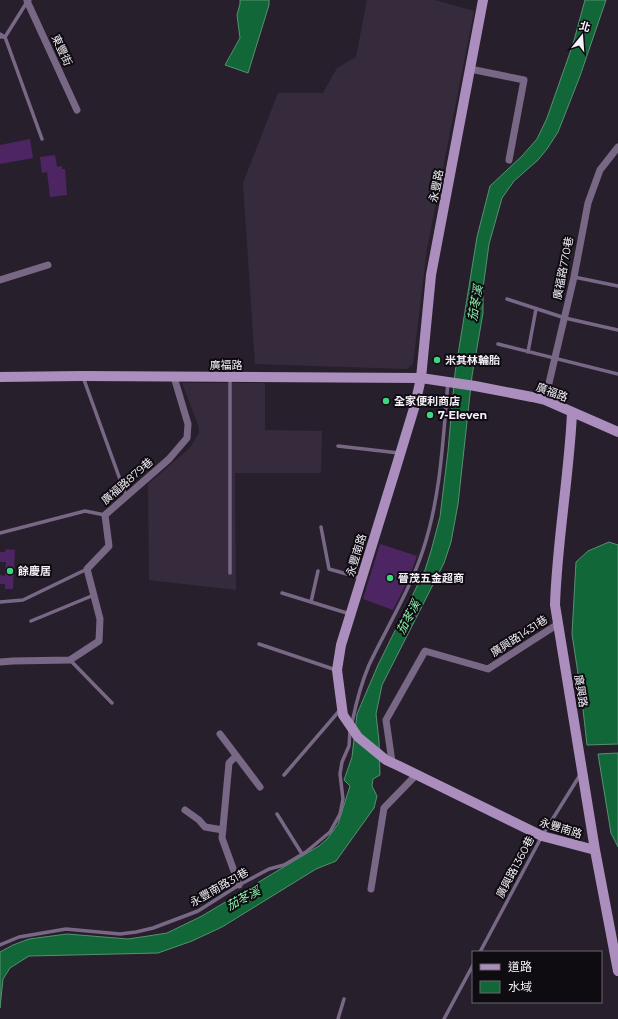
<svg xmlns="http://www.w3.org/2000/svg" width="618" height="1019" font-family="Montserrat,'Noto Sans TC',sans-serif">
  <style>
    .built { fill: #362b3d }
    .water { fill: #126738; stroke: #569072 }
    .building { fill: #4d2563 }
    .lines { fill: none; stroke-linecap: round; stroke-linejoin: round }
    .lane { stroke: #796885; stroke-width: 3.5 }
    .street { stroke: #796885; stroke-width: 7 }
    .secondary { stroke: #ab8ebd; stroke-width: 10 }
    .poi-dot { fill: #3dd77e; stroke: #0e0b11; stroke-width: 1.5 }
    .labels { text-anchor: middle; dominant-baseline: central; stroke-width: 4; stroke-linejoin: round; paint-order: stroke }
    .street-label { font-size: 11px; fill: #f5f0f9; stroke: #0e0b11 }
    .poi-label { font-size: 11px; font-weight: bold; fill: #f5f0f9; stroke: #0e0b11; text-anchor: start }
    .water-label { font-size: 12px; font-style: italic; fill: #8bf3ac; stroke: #0e0b11 }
  </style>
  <rect width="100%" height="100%" fill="#281f2d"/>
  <path class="built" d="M 367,0 L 435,0 L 474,11 L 427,249 L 413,364 L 407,369 L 255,364 L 243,183 L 278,93 L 323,93 L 337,68 L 356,57 Z
    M 182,383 L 265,383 L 265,430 L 322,431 L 321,473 L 235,473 L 236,590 L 149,580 L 148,484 L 190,448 L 199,433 L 199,427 Z"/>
  <path class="water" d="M 240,0 L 269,0 L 269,5 L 248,73 L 225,65 L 240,38 L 237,15 L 240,4 Z
    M 585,0 L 606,0 L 580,76 L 558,132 L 547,149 L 538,160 L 514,181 L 502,198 L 489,244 L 483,288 L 483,313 L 472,376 L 458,504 L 451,542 L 444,563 L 382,685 L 376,714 L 379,741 L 380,775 L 373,779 L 372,786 L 377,796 L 374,808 L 336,861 L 316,869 L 222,927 L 192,941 L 158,953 L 29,956 L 10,968 L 3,979 L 0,1008 L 0,952 L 13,945 L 29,939 L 67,934 L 128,939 L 148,936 L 167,933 L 202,916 L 319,846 L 328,838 L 338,824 L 350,786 L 344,780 L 352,757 L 357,714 L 378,665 L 425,570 L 431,551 L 440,517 L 448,451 L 455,373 L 477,237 L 490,186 L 522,156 L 537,139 L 547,118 L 573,44 Z
    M 609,542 L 618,545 L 618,744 L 587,745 L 582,700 L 572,634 L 576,562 L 588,551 Z
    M 618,753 L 618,847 L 611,833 L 598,754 Z"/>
  <path class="building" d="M 30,139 L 33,158 L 0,164 L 0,145 Z
    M 55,155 L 57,167 L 62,166 L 62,169 L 65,169 L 67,195 L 50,197 L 47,172 L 42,173 L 40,157 Z
    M 380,544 L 417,556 L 409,578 L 393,610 L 363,599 Z
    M 6,549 L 15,550 L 13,589 L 5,589 L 5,584 L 0,584 L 0,575 L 5,576 L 6,562 L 0,562 L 0,552 L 5,552 Z"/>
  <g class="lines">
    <path class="lane" d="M 27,2 L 5,37 L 42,139
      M 0,34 L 5,37 L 0,37
      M 574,277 L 618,286
      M 507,299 L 565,318 L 618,330
      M 498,344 L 618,374
      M 528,352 L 536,309
      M 83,377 L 126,496
      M 230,379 L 230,573
      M 338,446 L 399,453
      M 321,527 L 329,569 L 361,578
      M 0,533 L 85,511 L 105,515
      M 282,593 L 350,614
      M 0,602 L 23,600 L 87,569
      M 311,602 L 318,571
      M 31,621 L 94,595
      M 259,644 L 336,670
      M 70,660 L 112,703
      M 352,723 C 356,703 361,684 369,665 C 387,627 410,590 423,550 C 441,496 443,438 448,382
      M 284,775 L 340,710
      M 277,814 L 302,854
      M 0,945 L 19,937 L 66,929 L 120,934 L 136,932 L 153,928 L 198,911 L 239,885 L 269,869 L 284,865 L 306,852 L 330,832 L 340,814 L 343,799 L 340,774 L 342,762 L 349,746 L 350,731
      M 480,952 L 542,836 L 580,775
      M 338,1019 L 344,999
      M 444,1019 L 473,965"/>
    <path class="street" d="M 28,0 L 27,1 L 77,110
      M 470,69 L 524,80 L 509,160
      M 0,280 L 48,265
      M 545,400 L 574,277 L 588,203 L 600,170 L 618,147
      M 0,662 L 13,661 L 70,660 L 99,641 L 100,619 L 87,569 L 109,546 L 105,515 L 169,459 L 187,438 L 188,424 L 174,377
      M 220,734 L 260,787
      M 236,756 L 229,763 L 222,838 L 239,885
      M 392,762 L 386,720 L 425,651 L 488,669 L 558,624
      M 185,810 L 199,820 L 205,827 L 223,830
      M 371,889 L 384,808 L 416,775"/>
    <path class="secondary" d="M 483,0 L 431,275 L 421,378 L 415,405 L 394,474 L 341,645 L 337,670 L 342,708 L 343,715 L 358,737 L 386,760 L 399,766 L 542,836 L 595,850
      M 0,377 L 82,376 L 421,378 L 475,386 L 532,397 L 545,400 L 618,432
      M 572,413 C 569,477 557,541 555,605 L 595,850 L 618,971"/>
  </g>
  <g class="poi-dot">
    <circle cx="437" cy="360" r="4"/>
    <circle cx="386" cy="401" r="4"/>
    <circle cx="430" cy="415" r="4"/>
    <circle cx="10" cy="571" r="4"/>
    <circle cx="390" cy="578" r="4"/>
  </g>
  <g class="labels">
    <g class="street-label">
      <text transform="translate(62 50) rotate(65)">東豐街</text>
      <text transform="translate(436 186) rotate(-79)">永豐路</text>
      <text transform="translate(563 268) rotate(-79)">廣福路770巷</text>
      <text x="226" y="365">廣福路</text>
      <text transform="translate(552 392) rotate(20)">廣福路</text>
      <text transform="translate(127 481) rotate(-41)">廣福路879巷</text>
      <text transform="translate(356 555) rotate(-73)">永豐南路</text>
      <text transform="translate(519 636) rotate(-33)">廣興路1431巷</text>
      <text transform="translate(581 691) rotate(81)">廣興路</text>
      <text transform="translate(561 828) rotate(17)">永豐南路</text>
      <text transform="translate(515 867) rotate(-62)">廣興路1360巷</text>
      <text transform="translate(219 887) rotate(-30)">永豐南路31巷</text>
    </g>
    <g class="poi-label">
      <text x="445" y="360">米其林輪胎</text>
      <text x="394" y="401">全家便利商店</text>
      <text x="438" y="415">7-Eleven</text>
      <text x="18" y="571">餘慶居</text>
      <text x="398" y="578">晉茂五金超商</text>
    </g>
    <g class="water-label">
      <text transform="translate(475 303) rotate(-80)">茄苳溪</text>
      <text transform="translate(408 617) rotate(-62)">茄苳溪</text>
      <text transform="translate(243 898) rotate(-28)">茄苳溪</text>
    </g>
  </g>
  <rect x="472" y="951" width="130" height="52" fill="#0e0b11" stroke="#6a676e"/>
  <rect x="480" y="964" width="20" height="6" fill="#ab8ebd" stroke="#6a676e"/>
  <text x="508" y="971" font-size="12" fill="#f5f0f9">道路</text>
  <rect x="480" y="981" width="20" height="12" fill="#126738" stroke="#6a676e"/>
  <text x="508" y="991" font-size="12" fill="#f5f0f9">水域</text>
  <g transform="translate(582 36) rotate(17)" stroke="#0e0b11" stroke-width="3" paint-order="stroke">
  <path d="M0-3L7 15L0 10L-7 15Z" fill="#f5f0f9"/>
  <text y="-6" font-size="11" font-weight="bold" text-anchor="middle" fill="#f5f0f9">北</text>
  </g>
</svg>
